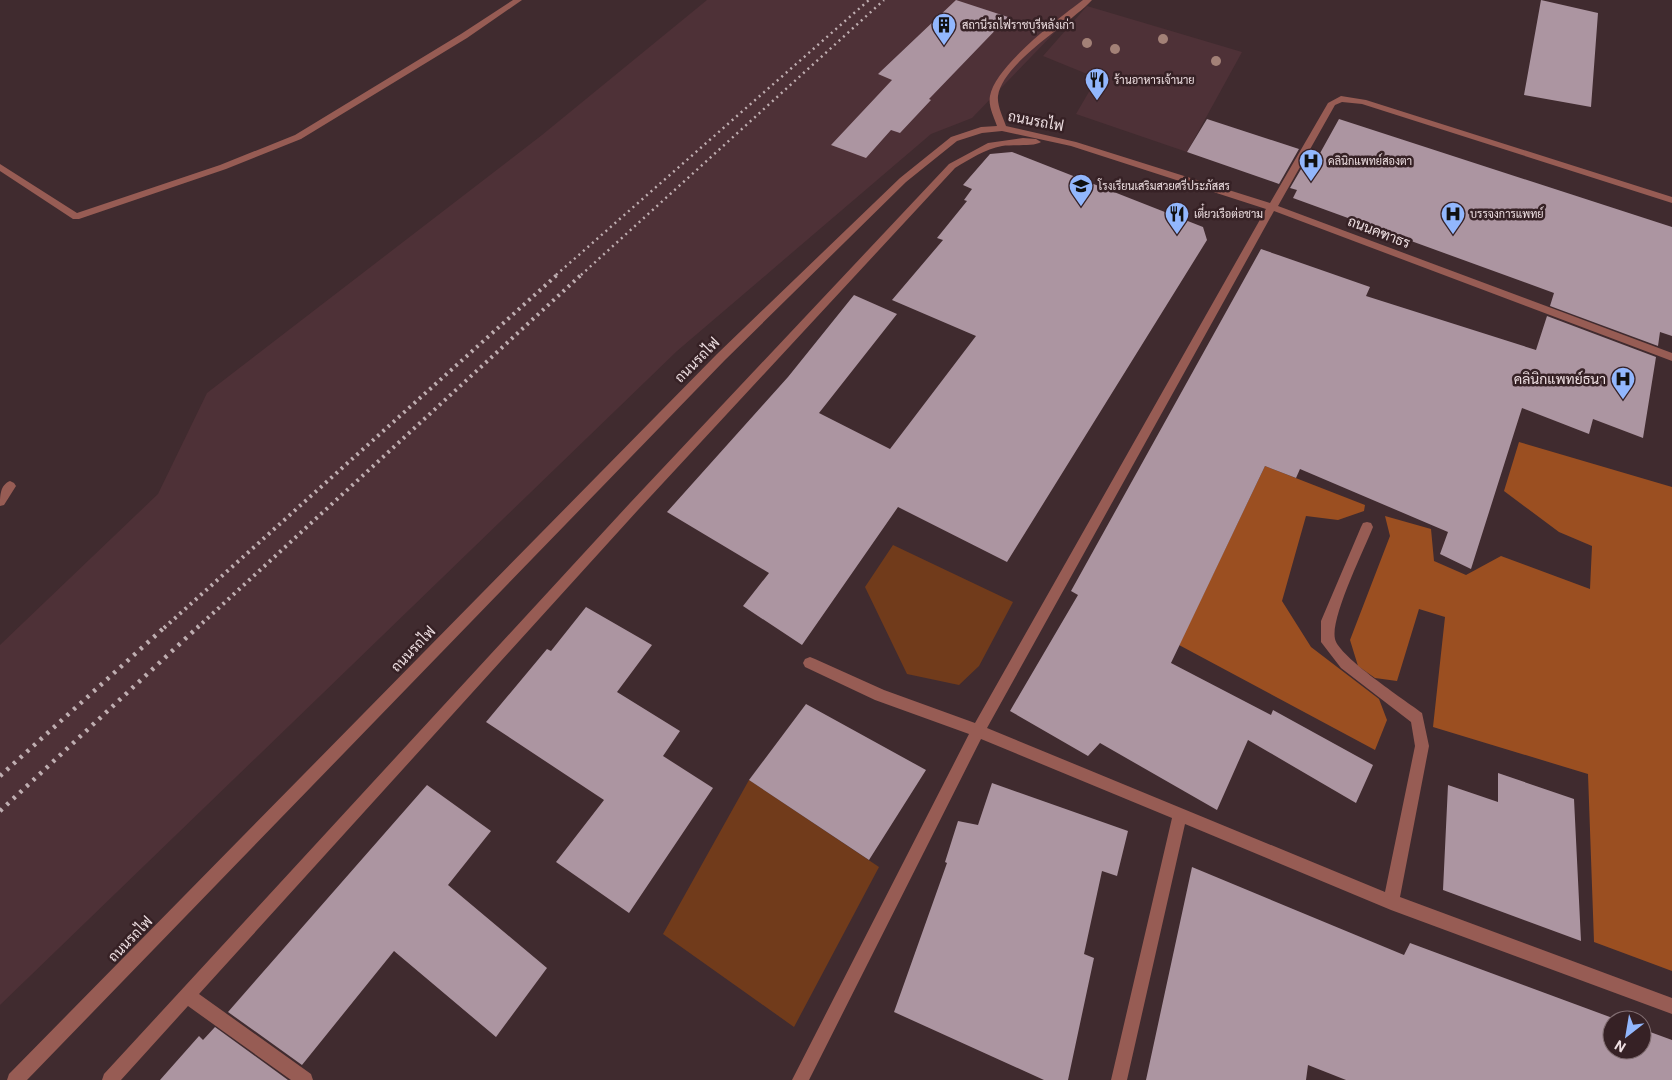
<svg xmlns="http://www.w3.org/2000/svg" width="1672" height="1080" font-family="Roboto,Sarabun,sans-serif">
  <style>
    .built { fill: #4e3137 }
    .green { fill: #713b1b }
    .forest { fill: #9b4f21 }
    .building { fill: #ac95a1 }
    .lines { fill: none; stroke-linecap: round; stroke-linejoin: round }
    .minor { fill: #975c54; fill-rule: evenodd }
    .rail-far2 { stroke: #bfaeb1; stroke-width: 2.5; stroke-dasharray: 2 4; stroke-linecap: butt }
    .rail-far1 { stroke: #bfaeb1; stroke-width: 4; stroke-dasharray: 2.5 4.5; stroke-linecap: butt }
    .rail { stroke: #bfaeb1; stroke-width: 4.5; stroke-dasharray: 3 6; stroke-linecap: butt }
    .tree { fill: #a38177 }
    .labels { text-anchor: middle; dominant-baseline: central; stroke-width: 5; stroke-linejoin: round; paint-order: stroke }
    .far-poi-label { font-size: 11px; fill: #efe0e3; stroke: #362125; text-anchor: start }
    .street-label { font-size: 14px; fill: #efe0e3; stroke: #362125 }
    .poi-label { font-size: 14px; fill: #efe0e3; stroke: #362125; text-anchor: end }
  </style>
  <rect width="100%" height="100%" fill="#402b2f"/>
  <path class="built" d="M 707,0 L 1086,0 L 972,118 L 931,134 L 677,351 L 0,1005 L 0,645 L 158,494 L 207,393 L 542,135 Z
    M 1087,6 L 1242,52 L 1187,152 L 1076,114 L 1097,78 L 1043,56 Z"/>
  <path class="green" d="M 893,545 L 1013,602 L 979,666 L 959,685 L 907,674 L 865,587 Z
    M 749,780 L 879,867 L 794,1027 L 663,934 Z"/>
  <path class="forest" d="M 1519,442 L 1672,487 L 1672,971 L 1594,942 L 1588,774 L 1433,727 L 1445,617 L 1419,609 L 1397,681 L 1375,678 L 1358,666 L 1350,640 L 1390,536 L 1385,516 L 1431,529 L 1434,561 L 1466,575 L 1501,556 L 1590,589 L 1592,546 L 1559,532 L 1504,491 Z
    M 1265,466 L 1365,505 L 1364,511 L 1338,520 L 1306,516 L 1282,601 L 1311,647 L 1379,699 L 1387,720 L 1375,750 L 1179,645 Z"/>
  <path class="building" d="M 956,0 L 1008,17 L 929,99 L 931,100 L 900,133 L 891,130 L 866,158 L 831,145 L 892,80 L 878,74 Z
    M 1541,0 L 1598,13 L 1591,107 L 1524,95 Z
    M 1207,119 L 1299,149 L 1279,184 L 1187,152 Z
    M 1339,119 L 1672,227 L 1672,336 L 1660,332 L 1658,346 L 1550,306 L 1554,293 L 1293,198 L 1297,190 L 1290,188 L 1311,152 L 1319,155 Z
    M 1012,152 L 1203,227 L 1207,240 L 1007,562 L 898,507 L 802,645 L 743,606 L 769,573 L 667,512 L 788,377 L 854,295 L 897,314 L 819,413 L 890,449 L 976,336 L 892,300 L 943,240 L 937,238 L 967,201 L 964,200 L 972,189 L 963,185 L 990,154 Z
    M 1261,249 L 1370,287 L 1366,296 L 1536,350 L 1547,316 L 1656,357 L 1643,438 L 1593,419 L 1589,434 L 1522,408 L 1471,569 L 1440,554 L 1448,532 L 1300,469 L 1296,478 L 1265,466 L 1171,663 L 1271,715 L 1273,710 L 1373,765 L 1356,803 L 1248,740 L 1217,810 L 1100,743 L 1088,756 L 1010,711 L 1078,595 L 1071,591 Z
    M 586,607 L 652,645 L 617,692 L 680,731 L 663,756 L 713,788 L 629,913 L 556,862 L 604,800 L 486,722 L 547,649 L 551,651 Z
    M 806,704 L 926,770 L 869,860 L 749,780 Z
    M 1498,773 L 1574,799 L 1581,941 L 1443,890 L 1448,785 L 1498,802 Z
    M 992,783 L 1128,831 L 1117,876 L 1102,871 L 1084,954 L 1094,958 L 1068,1080 L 1044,1080 L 894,1012 L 947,863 L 945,862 L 958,821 L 978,825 Z
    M 427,785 L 491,831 L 448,885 L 547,968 L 496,1037 L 394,951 L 302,1065 L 228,1012 Z
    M 1192,867 L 1404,955 L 1410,943 L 1618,1020 L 1612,1020 L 1612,1050 L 1642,1050 L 1642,1029 L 1672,1040 L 1672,1080 L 1346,1080 L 1308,1065 L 1306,1080 L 1146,1080 Z
    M 215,1027 L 288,1080 L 160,1080 L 199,1036 L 203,1040 Z"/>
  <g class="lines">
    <path class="minor" d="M 513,0 L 522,0 L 467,38 L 301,139 L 226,169 L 79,219 L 73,219 L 0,171 L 0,164 L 77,213 L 220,165 L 295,135 L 461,34 Z
      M 1083,0 L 1092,0 C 1070,24 1003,62 998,96 C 997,106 1003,117 1006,126 L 1076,142 L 1270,203 L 1328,103 L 1341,96 L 1366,100 L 1672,197 L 1672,203 L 1362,104 L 1342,102 L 1335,105 L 1278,206 L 1672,353 L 1672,361 L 1274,211 L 987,728 L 1385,892 L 1415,746 L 1411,722 L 1341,668 L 1321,642 L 1321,621 L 1361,527 L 1363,523 L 1367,522 L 1371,523 L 1373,527 C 1364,550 1330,618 1335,639 C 1339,657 1405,700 1422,713 L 1429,746 L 1400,897 L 1672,998 L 1672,1014 L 1391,910 L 1185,824 L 1127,1080 L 1111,1080 L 1172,818 L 981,739 L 809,1080 L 792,1080 L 969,734 L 875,700 L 805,667 L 803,663 L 805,659 L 810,657 L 815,659 L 884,690 L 975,723 L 1266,209 L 1071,146 L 1002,131 L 982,133 L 957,141 L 906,182 L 725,360 L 27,1080 L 7,1080 L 9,1074 L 717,354 L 900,178 L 951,137 L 981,127 L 997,126 C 994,117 988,106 990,96 C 995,66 1059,18 1083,0 Z
      M 1023,138 L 1036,139 L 1041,142 C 1034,147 1012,144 1002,146 C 985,149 970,159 955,168 L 638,510 L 199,994 L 311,1074 L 313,1080 L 291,1080 L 188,1006 L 121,1080 L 102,1080 L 104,1074 L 630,503 L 949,164 L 988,143 Z
      M 10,481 L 14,483 L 16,486 L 4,505 L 0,506 C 0,496 0,485 10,481 Z"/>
    <path class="rail-far2" d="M 556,275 L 869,0
      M 581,275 L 884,0"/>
    <path class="rail-far1" d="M 164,628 L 558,274
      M 197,628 L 582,274"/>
    <path class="rail" d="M 0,776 L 166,626
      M 0,811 L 199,626"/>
  </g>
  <g class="tree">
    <circle cx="1163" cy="39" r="5"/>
    <circle cx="1087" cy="43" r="5"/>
    <circle cx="1115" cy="49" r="5"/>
    <circle cx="1216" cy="61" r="5"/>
  </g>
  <defs>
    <symbol id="building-pin" viewBox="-11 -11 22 30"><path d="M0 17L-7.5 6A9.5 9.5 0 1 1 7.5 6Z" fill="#92b7fd" stroke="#362125"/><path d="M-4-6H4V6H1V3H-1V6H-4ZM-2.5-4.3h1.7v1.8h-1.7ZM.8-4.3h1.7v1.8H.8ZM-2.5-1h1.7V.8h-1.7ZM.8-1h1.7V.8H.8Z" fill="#111"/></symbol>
    <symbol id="restaurant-pin" viewBox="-11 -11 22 30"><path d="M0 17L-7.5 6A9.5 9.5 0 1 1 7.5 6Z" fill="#92b7fd" stroke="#362125"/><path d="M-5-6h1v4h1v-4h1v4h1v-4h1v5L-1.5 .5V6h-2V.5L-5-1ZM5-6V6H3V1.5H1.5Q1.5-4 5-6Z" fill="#111"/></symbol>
    <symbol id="hospital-pin" viewBox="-11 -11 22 30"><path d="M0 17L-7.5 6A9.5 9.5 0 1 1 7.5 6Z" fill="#92b7fd" stroke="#362125"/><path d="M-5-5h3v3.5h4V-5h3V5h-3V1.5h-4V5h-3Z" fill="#111"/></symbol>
    <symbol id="school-pin" viewBox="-11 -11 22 30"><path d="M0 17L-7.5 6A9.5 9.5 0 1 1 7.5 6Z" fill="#92b7fd" stroke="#362125"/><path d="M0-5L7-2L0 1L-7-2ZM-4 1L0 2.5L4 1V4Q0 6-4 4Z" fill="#111"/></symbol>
  </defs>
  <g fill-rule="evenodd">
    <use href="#building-pin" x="930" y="11" width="28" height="38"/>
    <use href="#restaurant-pin" x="1083" y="66" width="28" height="38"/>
    <use href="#hospital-pin" x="1297" y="147" width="28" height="38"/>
    <use href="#school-pin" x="1067" y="172" width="28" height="38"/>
    <use href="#restaurant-pin" x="1163" y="200" width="28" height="38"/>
    <use href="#hospital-pin" x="1439" y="200" width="28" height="38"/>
    <use href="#hospital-pin" x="1609" y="365" width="28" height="38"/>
  </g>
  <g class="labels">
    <g class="far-poi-label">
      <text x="962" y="25">สถานีรถไฟราชบุรีหลังเก่า</text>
      <text x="1114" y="80">ร้านอาหารเจ้านาย</text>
      <text x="1328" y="161">คลินิกแพทย์สองตา</text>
      <text x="1098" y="186">โรงเรียนเสริมสวยศรีประภัสสร</text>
      <text x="1194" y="214">เตี๋ยวเรือต่อชาม</text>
      <text x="1470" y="214">บรรจงการแพทย์</text>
    </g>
    <g class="street-label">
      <text transform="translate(1036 121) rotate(11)">ถนนรถไฟ</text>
      <text transform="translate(1379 232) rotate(21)">ถนนคฑาธร</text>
      <text transform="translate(697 360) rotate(-45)">ถนนรถไฟ</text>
      <text transform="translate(413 649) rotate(-46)">ถนนรถไฟ</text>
      <text transform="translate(130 939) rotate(-46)">ถนนรถไฟ</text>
    </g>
    <g class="poi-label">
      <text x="1606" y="379">คลินิกแพทย์ธนา</text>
    </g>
  </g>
  <g transform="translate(1627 1035) rotate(211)"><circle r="24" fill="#362125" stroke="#806d71"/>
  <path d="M0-4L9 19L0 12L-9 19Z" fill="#92b7fd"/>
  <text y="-8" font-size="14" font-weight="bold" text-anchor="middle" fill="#efe0e3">N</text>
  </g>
</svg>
